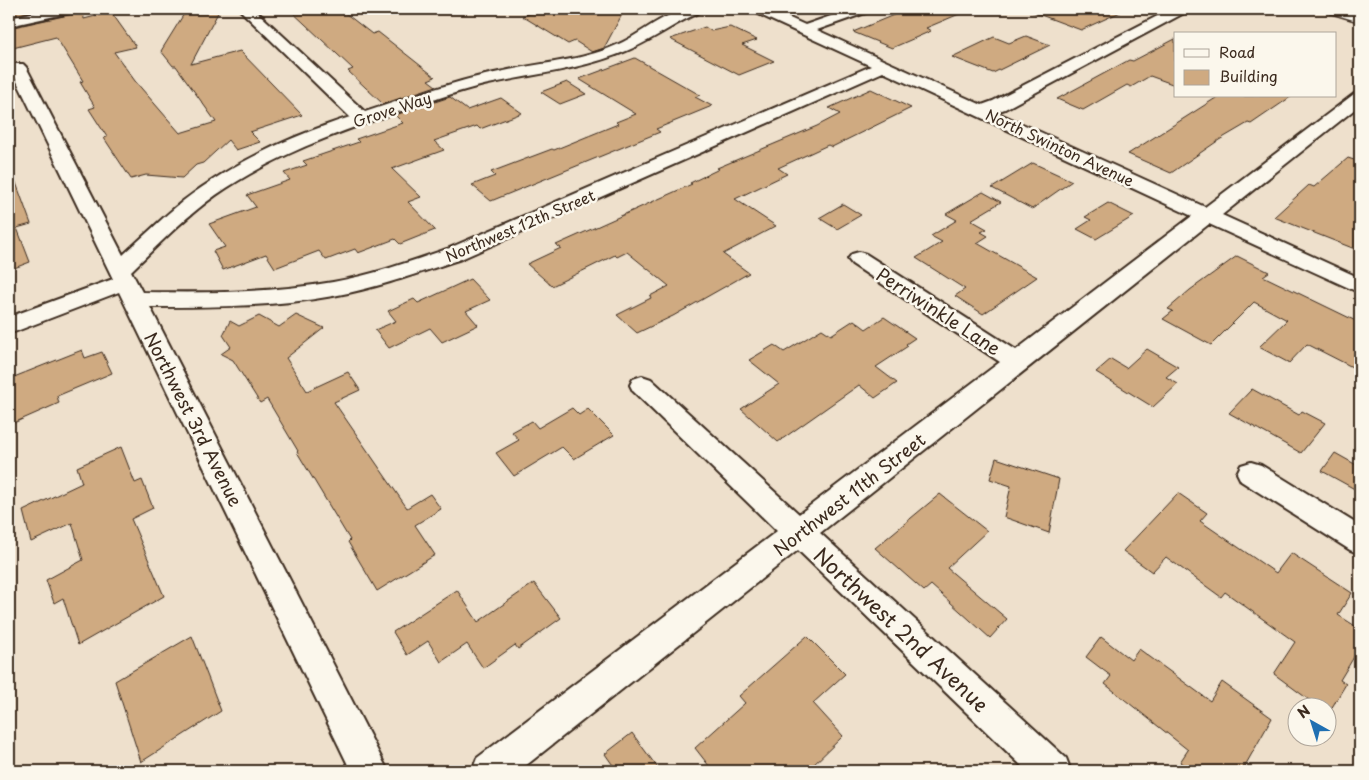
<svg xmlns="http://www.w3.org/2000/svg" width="1369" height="780" font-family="'Playpen Sans',sans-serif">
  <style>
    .building { fill: #cfaa81; stroke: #3b2a1e }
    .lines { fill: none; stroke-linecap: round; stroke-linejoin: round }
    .street-casing { stroke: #3b2a1e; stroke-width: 4 }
    .secondary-casing { stroke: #3b2a1e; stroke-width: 3 }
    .street { fill: #fbf7ec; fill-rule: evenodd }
    .secondary { fill: #fbf7ec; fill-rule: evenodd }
    .labels { text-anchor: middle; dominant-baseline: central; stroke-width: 5; stroke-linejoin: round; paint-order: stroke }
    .far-street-label { font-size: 15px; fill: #3b2a1e; stroke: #fbf7ec }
    .street-label { font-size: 18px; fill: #3b2a1e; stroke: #fbf7ec }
    .near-street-label { font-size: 21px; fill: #3b2a1e; stroke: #fbf7ec }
  </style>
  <rect width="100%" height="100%" fill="#eee0cc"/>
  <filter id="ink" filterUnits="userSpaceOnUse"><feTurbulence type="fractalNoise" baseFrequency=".02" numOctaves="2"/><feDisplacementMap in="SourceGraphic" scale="10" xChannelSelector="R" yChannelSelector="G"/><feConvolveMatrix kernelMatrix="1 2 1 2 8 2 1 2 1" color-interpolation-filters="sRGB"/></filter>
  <g filter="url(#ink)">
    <path class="building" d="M 9,9 L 42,9 L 9,16 Z
      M 77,9 L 83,9 L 84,19 L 111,12 L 136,47 L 114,52 L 135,81 L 180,133 L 216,122 L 176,66 L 173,66 L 161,51 L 187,9 L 220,9 L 191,64 L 240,51 L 302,115 L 250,132 L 260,142 L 236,150 L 228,140 L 203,163 L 196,165 L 182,178 L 146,175 L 131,179 L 104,138 L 107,137 L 89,109 L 95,107 L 80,82 L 83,81 L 56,37 L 9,49 L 9,28 L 73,14 Z
      M 289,9 L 340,9 L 372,34 L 378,32 L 435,77 L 428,80 L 436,86 L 383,104 L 348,71 L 353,69 Z
      M 546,9 L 625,9 L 604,48 L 592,52 L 575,41 L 568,44 L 522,16 Z
      M 908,9 L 971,9 L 926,28 L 931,31 L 892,48 L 853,32 Z
      M 1030,9 L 1127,9 L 1081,30 L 1030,11 Z
      M 705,27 L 711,31 L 730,27 L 757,40 L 742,45 L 774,61 L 739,75 L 670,39 Z
      M 1026,36 L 1050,45 L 993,73 L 952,57 L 994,37 L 1009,43 Z
      M 1175,39 L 1175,85 L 1150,76 L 1131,87 L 1127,85 L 1083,110 L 1057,99 L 1129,60 L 1133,61 Z
      M 635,58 L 700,95 L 695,97 L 712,106 L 656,129 L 660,132 L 491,201 L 472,185 L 495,176 L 491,172 L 552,149 L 554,150 L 618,124 L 616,122 L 636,114 L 579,79 Z
      M 567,82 L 586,94 L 560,104 L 541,92 Z
      M 871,89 L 911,108 L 832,147 L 828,145 L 778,168 L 787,174 L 735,199 L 776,226 L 723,254 L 749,273 L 673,316 L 637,333 L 617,315 L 651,298 L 650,296 L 669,286 L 627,252 L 617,257 L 615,255 L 552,286 L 527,264 L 561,248 L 556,245 L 692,184 L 690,183 L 719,169 L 717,168 L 817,126 L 840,114 L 829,108 Z
      M 1219,96 L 1292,96 L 1251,124 L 1248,123 L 1219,140 L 1171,173 L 1128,154 Z
      M 450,97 L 467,110 L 501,98 L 522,113 L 480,129 L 477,126 L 434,141 L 444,150 L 392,169 L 421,197 L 408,202 L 435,230 L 400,244 L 395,239 L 358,253 L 355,249 L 326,260 L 319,251 L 275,268 L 266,254 L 223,270 L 213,251 L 225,247 L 209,224 L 256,207 L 247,195 L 290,180 L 284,173 L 307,165 L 303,161 L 359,142 L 356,139 L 403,123 L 395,115 Z
      M 1348,158 L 1360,162 L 1360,251 L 1274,217 L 1309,185 L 1314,187 Z
      M 1033,163 L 1072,181 L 1032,209 L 992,188 Z
      M 11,169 L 31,224 L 17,228 L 30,262 L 9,270 L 9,170 Z
      M 983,192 L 1001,202 L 971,220 L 987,229 L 981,232 L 988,236 L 977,243 L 1037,277 L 983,314 L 955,296 L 965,289 L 916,258 L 942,242 L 931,236 L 957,220 L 946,214 Z
      M 1108,203 L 1134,216 L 1096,239 L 1077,229 L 1091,220 L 1085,217 Z
      M 843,204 L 861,215 L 837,229 L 819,218 Z
      M 1237,256 L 1269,272 L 1263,276 L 1360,323 L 1360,371 L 1307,344 L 1289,363 L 1259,347 L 1287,320 L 1254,302 L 1211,345 L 1163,319 L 1173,311 L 1168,309 L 1190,290 Z
      M 470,279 L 490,300 L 466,311 L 478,325 L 442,342 L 430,328 L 389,348 L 375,330 L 396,321 L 388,311 L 414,299 L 418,303 Z
      M 296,315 L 324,328 L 286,358 L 307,391 L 348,372 L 360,390 L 334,402 L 407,508 L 430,494 L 441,509 L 415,525 L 435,555 L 377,591 L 348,542 L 350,540 L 297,452 L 298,451 L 267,399 L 260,403 L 233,360 L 221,354 L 231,347 L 223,335 L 230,321 L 239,326 L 259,316 L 279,327 Z
      M 884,317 L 915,338 L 906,344 L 908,346 L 876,367 L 897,383 L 875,398 L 859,385 L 778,442 L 741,409 L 779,384 L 749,360 L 774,345 L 784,352 L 822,329 L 831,335 L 854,320 L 866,329 Z
      M 1147,349 L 1178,367 L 1166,377 L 1178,384 L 1153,407 L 1096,372 L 1111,359 L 1126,368 Z
      M 82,350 L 85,358 L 102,352 L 112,373 L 57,396 L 59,403 L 9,425 L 9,379 Z
      M 1252,389 L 1299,415 L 1302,411 L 1325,423 L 1301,453 L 1229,413 Z
      M 572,408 L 579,415 L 588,409 L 614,435 L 574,459 L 562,447 L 514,476 L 496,453 L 519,440 L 512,432 L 532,421 L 538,428 Z
      M 121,447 L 135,483 L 142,480 L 153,508 L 131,519 L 164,596 L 78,645 L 63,598 L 54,603 L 46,580 L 83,560 L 72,523 L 31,542 L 23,511 L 82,483 L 77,467 Z
      M 1335,453 L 1360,467 L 1360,492 L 1322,471 Z
      M 996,458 L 1059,479 L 1049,533 L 1004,517 L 1011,486 L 990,479 Z
      M 1178,493 L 1207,513 L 1200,521 L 1276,573 L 1291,553 L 1352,593 L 1338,615 L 1360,629 L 1360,647 L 1340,680 L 1346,684 L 1328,714 L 1326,708 L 1320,708 L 1274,674 L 1295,642 L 1225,592 L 1221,597 L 1166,557 L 1152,572 L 1123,551 Z
      M 940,494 L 987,531 L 947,568 L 1007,619 L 990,638 L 931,585 L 924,591 L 875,548 Z
      M 534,583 L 561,618 L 518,649 L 515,645 L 483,668 L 467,644 L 441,662 L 428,641 L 407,655 L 393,632 L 457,590 L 478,622 Z
      M 192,636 L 221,711 L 141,762 L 115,681 Z
      M 807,636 L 845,674 L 813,703 L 843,736 L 807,771 L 713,771 L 695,748 L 745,703 L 739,696 Z
      M 1101,637 L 1131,660 L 1139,649 L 1210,701 L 1222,682 L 1272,718 L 1242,771 L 1191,771 L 1180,762 L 1188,750 L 1105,684 L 1111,676 L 1086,657 Z
      M 632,733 L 660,771 L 617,771 L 605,754 Z"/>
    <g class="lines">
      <defs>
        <path id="street" d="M 50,9 L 75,9 L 73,12 L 9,26 L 9,18 Z
          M 239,9 L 254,9 L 365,112 C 411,97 456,80 504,71 C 544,62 586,61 623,42 C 649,29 670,7 702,9 L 700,12 C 671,25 646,45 616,55 C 571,72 523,75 476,87 C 452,93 428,102 404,110 C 338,132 274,155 216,195 C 185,217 158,245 131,271 L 142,292 C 206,293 270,293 333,282 C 372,275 409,262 447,249 L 871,66 L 754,12 L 752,9 L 770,9 L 805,25 L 851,9 L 870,9 L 868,12 L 817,30 L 982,105 L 993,101 L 1171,9 L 1188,9 L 1186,12 L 1005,109 L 996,112 L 1205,207 L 1354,94 L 1360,92 L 1360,105 L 1222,215 L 1360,278 L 1360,293 L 1209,224 L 820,533 L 1066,758 L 1071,771 L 1027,771 L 798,550 L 519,771 L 472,771 L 477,758 L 777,531 L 633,391 L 630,385 L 633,379 L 642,376 L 651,379 L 799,514 L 1000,362 L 852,264 L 848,259 L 852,254 L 859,252 L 866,254 L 1016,350 L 1192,216 L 883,72 L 461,259 C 419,273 377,288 333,296 C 272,307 211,307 150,307 L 388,771 L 351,771 L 119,292 L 9,334 L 9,317 L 113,279 L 10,67 L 13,64 L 23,64 L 26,67 L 123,255 C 143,237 162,218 183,201 C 232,163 291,136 350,117 Z
          M 1251,462 L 1261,465 L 1360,526 L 1360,554 L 1350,550 L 1241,481 L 1237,473 L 1241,465 Z"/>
        <path id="secondary" d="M 1324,9 L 1348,9 L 1360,12 L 1360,22 L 1327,12 Z"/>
      </defs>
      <use href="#street" class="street-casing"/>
      <use href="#secondary" class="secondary-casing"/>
      <use href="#street" class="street"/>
      <use href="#secondary" class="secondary"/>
    </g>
  </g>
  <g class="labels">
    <g class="far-street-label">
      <text transform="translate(392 109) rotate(-18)">Grove Way</text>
      <text transform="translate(1060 147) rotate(25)">North Swinton Avenue</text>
      <text transform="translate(520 225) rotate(-23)">Northwest 12th Street</text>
    </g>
    <g class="street-label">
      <text transform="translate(939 311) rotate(33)">Perriwinkle Lane</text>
      <text transform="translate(194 419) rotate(63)">Northwest 3rd Avenue</text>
      <text transform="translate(849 494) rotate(-38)">Northwest 11th Street</text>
    </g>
    <g class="near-street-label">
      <text transform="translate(902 629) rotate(43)">Northwest 2nd Avenue</text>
    </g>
  </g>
  <rect width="1369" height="780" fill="none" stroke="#fbf7ec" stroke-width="30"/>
  <rect x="15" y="15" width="1339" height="750" fill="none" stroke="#3b2a1e" stroke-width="2" filter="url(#ink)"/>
  <rect x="1174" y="32" width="162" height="65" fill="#fbf7ec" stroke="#aea59a"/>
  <rect x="1184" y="49" width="25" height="8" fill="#fbf7ec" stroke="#aea59a"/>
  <text x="1219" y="58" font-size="15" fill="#3b2a1e">Road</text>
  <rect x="1184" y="70" width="25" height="15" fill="#cfaa81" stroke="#aea59a"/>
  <text x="1219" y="82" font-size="15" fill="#3b2a1e">Building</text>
  <g transform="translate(1312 722) rotate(321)"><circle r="24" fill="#fbf7ec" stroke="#aea59a"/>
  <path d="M0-4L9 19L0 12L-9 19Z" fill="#1f6fb2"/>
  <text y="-8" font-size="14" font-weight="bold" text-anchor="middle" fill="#3b2a1e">N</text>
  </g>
</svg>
